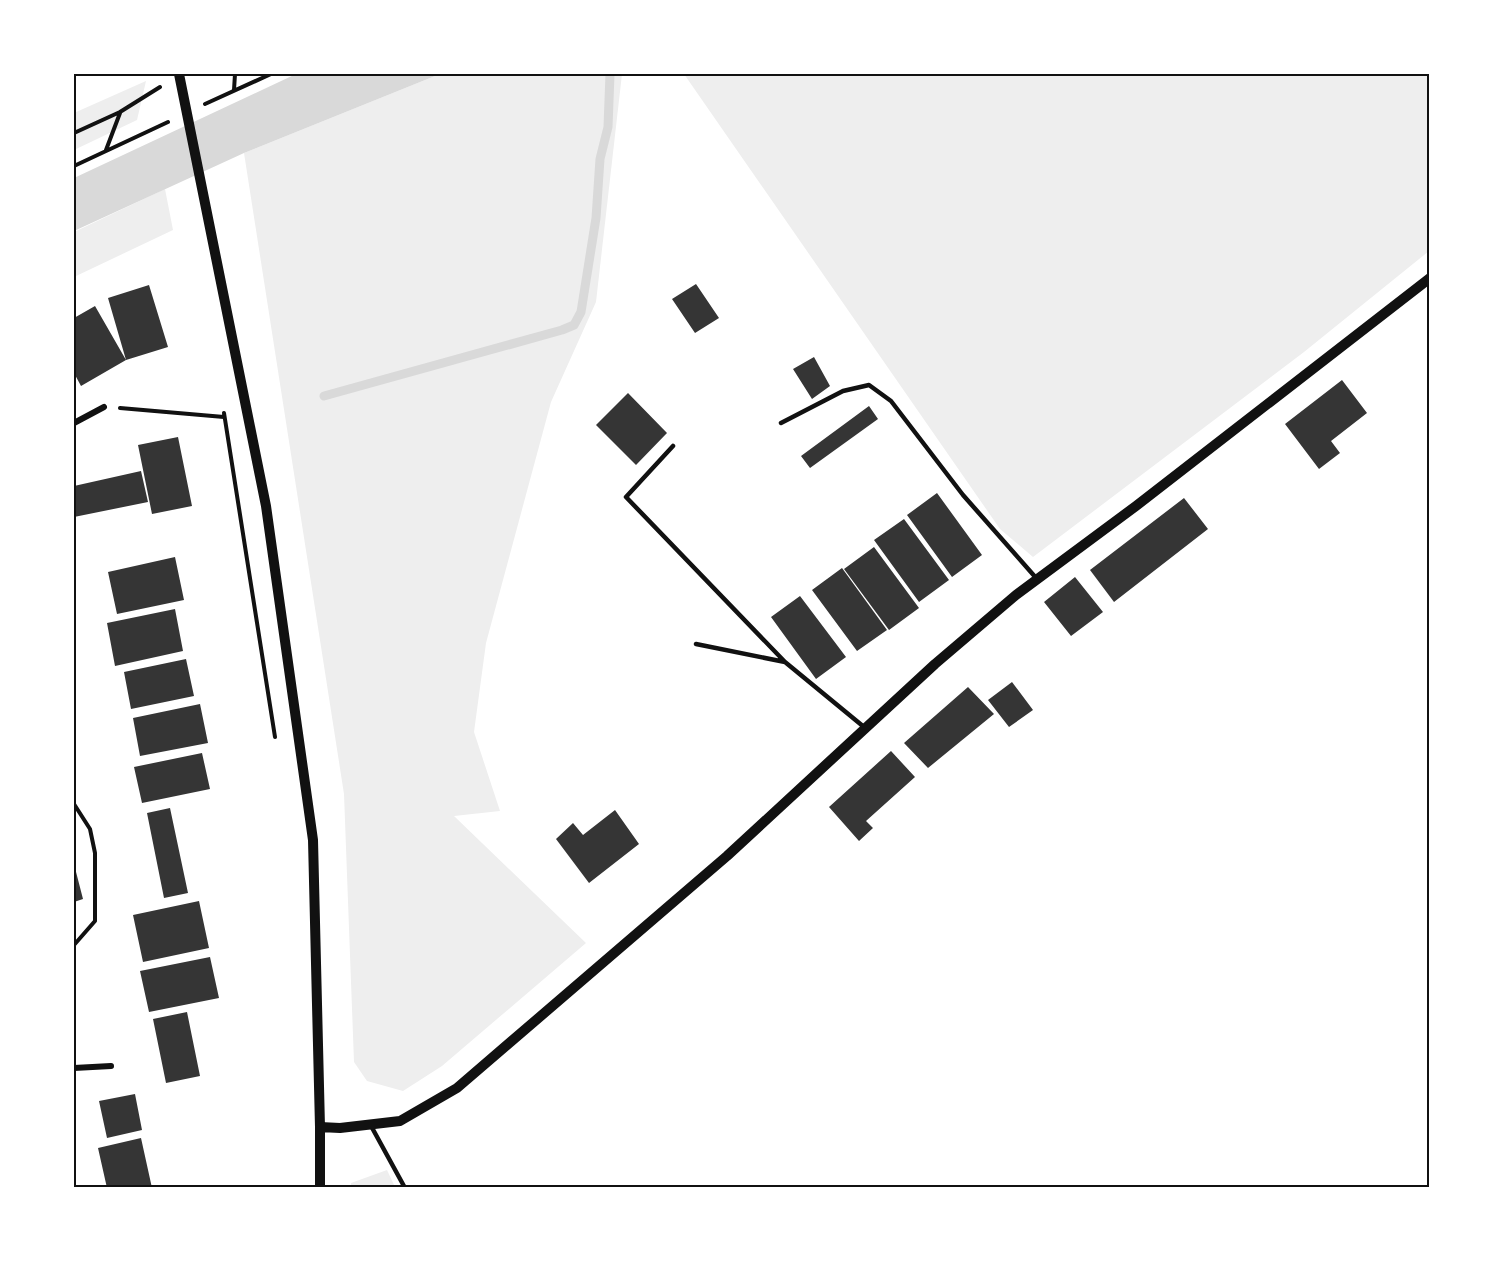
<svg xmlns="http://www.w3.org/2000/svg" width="1503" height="1261" font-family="'Work Sans',sans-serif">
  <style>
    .green { fill: #eee }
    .water { fill: #d9d9d9 }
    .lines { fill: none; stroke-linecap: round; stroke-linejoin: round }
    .stream { stroke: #d9d9d9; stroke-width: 9 }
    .building { fill: #353535 }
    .path { stroke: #111; stroke-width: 4 }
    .service { stroke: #111; stroke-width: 4.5 }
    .minor { stroke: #111; stroke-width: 6 }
    .tertiary { stroke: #111; stroke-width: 10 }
    .neatline { fill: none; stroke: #111; stroke-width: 2 }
  </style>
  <rect width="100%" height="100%" fill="#fff"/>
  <path class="green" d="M 440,74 L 622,74 L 596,302 L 551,402 L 486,643 L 474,732 L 500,811 L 454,816 L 586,943 L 442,1066 L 403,1091 L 367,1081 L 354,1062 L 344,794 L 244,153 Z
    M 684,74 L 1429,74 L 1429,251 L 1304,352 L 1033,557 L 1000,529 Z
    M 146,81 L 137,120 L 74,150 L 74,113 Z
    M 165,189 L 173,230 L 74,277 L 74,232 Z
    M 387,1170 L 395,1187 L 351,1187 L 351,1183 Z"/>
  <path class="water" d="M 296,74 L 440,74 L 244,153 L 74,231 L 74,178 Z"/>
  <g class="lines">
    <path class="stream" d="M 324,396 L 562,330 L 574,325 L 581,312 L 596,218 L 600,159 L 608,127 L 610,74"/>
  </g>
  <path class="building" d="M 696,284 L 719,318 L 695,333 L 672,299 Z
    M 149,285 L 168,347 L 126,360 L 108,298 Z
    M 95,306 L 126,360 L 81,386 L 74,373 L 74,318 Z
    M 814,357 L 830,386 L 812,399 L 793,369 Z
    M 1342,380 L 1367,413 L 1331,441 L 1340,453 L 1319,469 L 1285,424 Z
    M 628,393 L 667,433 L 636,465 L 596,425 Z
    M 869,406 L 878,419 L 810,468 L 801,456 Z
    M 178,437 L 192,506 L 152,514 L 138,445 Z
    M 141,471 L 148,502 L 74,517 L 74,486 Z
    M 937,493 L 982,555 L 952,577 L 907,515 Z
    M 1184,498 L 1208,529 L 1114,602 L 1090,570 Z
    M 904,519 L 949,580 L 919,602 L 874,540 Z
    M 874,547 L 919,608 L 889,630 L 844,569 Z
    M 175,557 L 184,600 L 117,614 L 108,572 Z
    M 842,568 L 887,630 L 857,651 L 812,590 Z
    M 1075,577 L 1103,612 L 1071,636 L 1044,602 Z
    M 800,596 L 846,657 L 816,679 L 771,617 Z
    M 175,609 L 183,651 L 115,666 L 107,623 Z
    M 186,659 L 194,696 L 131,709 L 124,672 Z
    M 1012,682 L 1033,710 L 1009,727 L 988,700 Z
    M 968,687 L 994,714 L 928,768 L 904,743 Z
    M 200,704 L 208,743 L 140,756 L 133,718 Z
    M 891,751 L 915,777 L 866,821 L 873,828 L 859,841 L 829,807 Z
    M 202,753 L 210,789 L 142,803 L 134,767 Z
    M 170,808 L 188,893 L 164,898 L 147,813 Z
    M 615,810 L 639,844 L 589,883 L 556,839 L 573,823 L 583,835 Z
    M 74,868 L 75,868 L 83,899 L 74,902 Z
    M 199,901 L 209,948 L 143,962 L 133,915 Z
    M 210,957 L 219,998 L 149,1012 L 140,971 Z
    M 187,1012 L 200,1076 L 166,1083 L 153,1019 Z
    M 135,1094 L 142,1130 L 107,1138 L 99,1101 Z
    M 141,1138 L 152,1188 L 107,1188 L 98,1148 Z"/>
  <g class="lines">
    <path class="path" d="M 234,90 L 235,74
      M 205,104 L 271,74
      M 74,133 L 120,112 L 160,87
      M 106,150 L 120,113
      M 74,166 L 168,122
      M 120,408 L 224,417
      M 224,413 L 275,737
      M 74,804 L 90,829 L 95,853 L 95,921 L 74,945"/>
    <path class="service" d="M 781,423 L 843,391 L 869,385 L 891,401 L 963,495 L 1037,579
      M 673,446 L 626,497 L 785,662
      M 696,644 L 785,662 L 864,727
      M 370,1124 L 405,1188"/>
    <path class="minor" d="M 74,423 L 104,407
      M 74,1068 L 111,1066"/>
    <path class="tertiary" d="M 179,74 L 266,506 L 313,840 L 320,1127 L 320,1188
      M 320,1127 L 340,1128 L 400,1121 L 457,1088 L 727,856 L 935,664 L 1016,595 L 1136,506 L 1430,278"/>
  </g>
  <rect width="1503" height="1261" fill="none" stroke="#ffffff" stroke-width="150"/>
  <rect x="75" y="75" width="1353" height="1111" class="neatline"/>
</svg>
